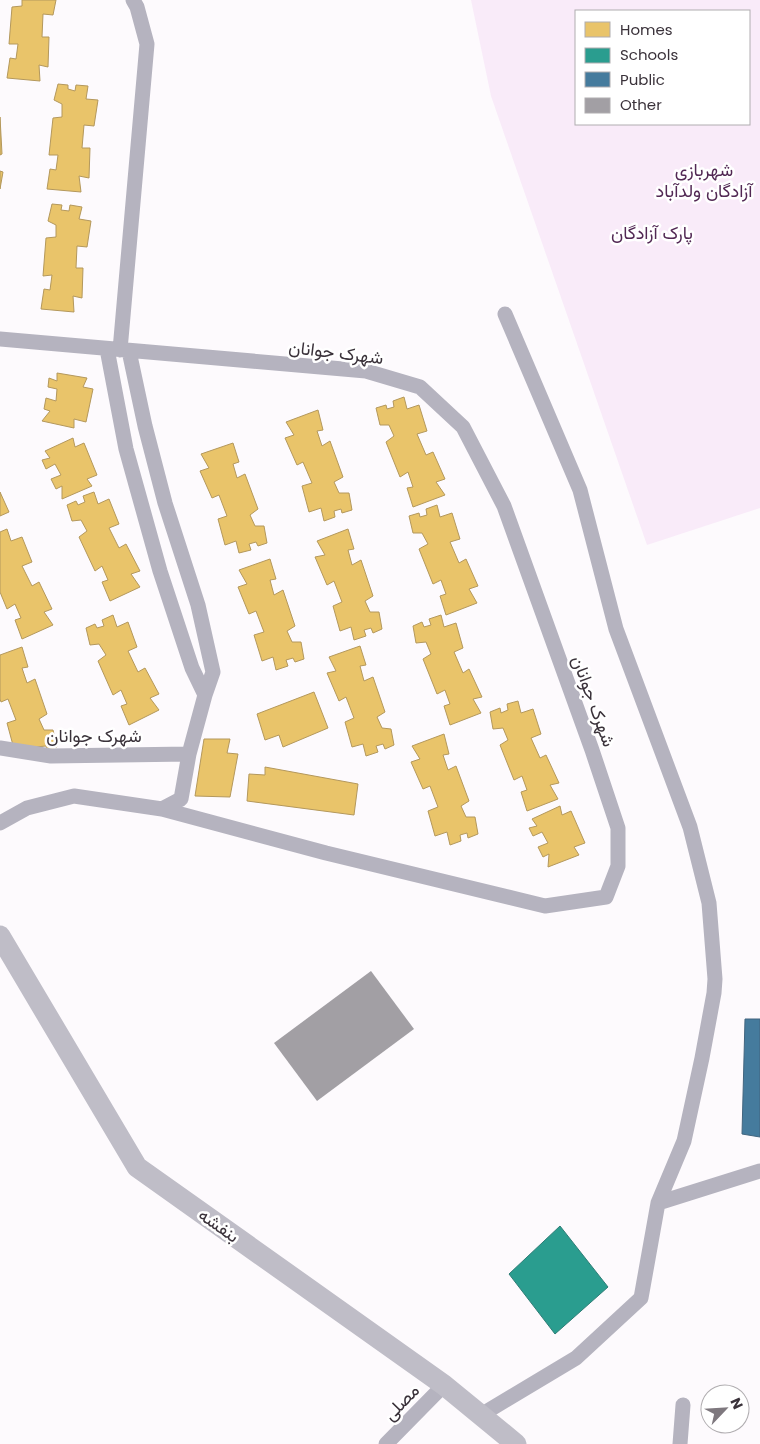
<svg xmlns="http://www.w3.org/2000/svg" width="760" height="1444" font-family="Poppins,Vazirmatn,sans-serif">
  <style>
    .green { fill: #f9ebf9; fill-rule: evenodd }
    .homes { fill: #e9c46a; stroke: #b4985c }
    .schools { fill: #2a9d8f; stroke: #2f7d76 }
    .public { fill: #457b9d; stroke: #42657f }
    .building { fill: #a29fa4 }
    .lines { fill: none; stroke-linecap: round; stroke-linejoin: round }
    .street { stroke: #b5b3bf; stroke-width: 15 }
    .secondary { stroke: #bfbdc7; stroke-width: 21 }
    .labels { text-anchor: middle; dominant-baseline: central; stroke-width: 5; stroke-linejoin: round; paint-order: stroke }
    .park-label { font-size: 18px; fill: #522854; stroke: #fff }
    .street-label { font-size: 18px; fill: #3a323a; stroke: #fff }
  </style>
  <rect width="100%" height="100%" fill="#fdfafd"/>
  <path class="green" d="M 471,0 L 760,0 L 760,508 L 647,545 L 491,96 ZM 576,11 L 749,11 L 749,124 L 576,124 Z"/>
  <path class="homes" d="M 22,0 L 56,0 L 53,15 L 43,14 L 42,37 L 49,37 L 48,67 L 39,65 L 40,81 L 7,78 L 10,58 L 16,59 L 18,44 L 9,44 L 12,7 L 22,6 Z
    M 58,84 L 68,85 L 68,89 L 75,91 L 76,85 L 88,86 L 86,99 L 98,100 L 94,126 L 84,125 L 82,148 L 90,148 L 89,178 L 79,176 L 81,192 L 47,189 L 50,169 L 56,170 L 58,155 L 49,155 L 53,118 L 62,117 L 62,104 L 54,100 Z
    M 0,117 L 2,154 L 0,155 Z
    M 0,171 L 3,172 L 0,189 Z
    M 52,204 L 62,205 L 61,210 L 69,211 L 70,205 L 82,207 L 79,219 L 91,221 L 87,247 L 77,246 L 76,268 L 83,268 L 82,298 L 73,296 L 74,312 L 41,309 L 44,289 L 50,290 L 52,275 L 43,276 L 46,238 L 56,237 L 56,225 L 48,221 Z
    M 57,373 L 87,378 L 83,387 L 93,389 L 86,422 L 74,419 L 74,428 L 42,421 L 50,411 L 44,409 L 46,398 L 56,401 L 57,389 L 48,387 L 49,378 L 57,381 Z
    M 404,397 L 407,409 L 419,405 L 427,431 L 417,434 L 426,455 L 433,452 L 445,479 L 436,482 L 445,495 L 413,507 L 407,488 L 413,487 L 408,472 L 400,477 L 386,442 L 394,436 L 389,425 L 380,425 L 376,408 L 386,405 L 387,409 L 394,407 L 393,401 Z
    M 318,410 L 323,430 L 317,431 L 322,446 L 330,441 L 343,477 L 334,482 L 339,493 L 349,493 L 352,510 L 342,513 L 341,509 L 334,511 L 335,517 L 324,521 L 321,508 L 309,512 L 302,486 L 312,483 L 303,462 L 297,465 L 285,438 L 294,435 L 286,422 Z
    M 73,438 L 75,447 L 84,443 L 97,475 L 87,479 L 92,486 L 62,499 L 62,486 L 56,489 L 51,479 L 61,475 L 55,464 L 46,469 L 42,460 L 50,458 L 45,451 Z
    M 233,443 L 239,462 L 233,464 L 237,478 L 245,474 L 258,509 L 250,515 L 255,526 L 264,526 L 267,543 L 258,546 L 256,542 L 249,544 L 251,550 L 239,553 L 236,541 L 225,545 L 218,519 L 227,516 L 219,495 L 212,498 L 200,471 L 209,468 L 201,454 Z
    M 0,492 L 9,512 L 0,516 Z
    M 94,492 L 98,504 L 109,499 L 119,524 L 109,528 L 119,548 L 126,544 L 140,571 L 131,574 L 140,587 L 110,601 L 102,582 L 108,580 L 102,566 L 95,571 L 79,537 L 87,531 L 81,520 L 72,521 L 67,505 L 76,501 L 78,505 L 85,502 L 83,496 Z
    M 437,505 L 440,517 L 452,513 L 460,539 L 450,542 L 459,563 L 466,559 L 478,586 L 469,589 L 477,603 L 446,615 L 440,596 L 446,594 L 441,580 L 433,584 L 419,549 L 428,544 L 422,533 L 413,533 L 409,516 L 419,513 L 420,517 L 427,515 L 426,509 Z
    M 7,529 L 11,541 L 22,537 L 32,562 L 22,566 L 32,586 L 39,582 L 52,609 L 44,612 L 53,625 L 22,639 L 15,620 L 21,618 L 15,604 L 7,609 L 0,592 L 0,532 Z
    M 348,529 L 354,549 L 348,550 L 352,565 L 361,560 L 373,596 L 365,601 L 370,612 L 379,612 L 382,629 L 373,633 L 371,628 L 364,630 L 366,636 L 354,640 L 351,627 L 340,631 L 333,606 L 342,602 L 334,581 L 327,585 L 315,557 L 325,555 L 317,541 Z
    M 270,559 L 276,579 L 270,580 L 274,595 L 283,590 L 295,626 L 287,631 L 292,642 L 301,642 L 304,659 L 295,662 L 293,658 L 286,660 L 288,666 L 276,670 L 273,657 L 262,661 L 254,635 L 264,632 L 256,611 L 249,614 L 238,587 L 247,584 L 239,570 Z
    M 113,615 L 117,627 L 128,622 L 137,647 L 128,651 L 138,672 L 145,668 L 159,694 L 150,698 L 159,710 L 129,725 L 121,706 L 127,704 L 121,690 L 113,695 L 98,661 L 106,655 L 99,644 L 90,645 L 86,628 L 95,624 L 97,628 L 104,626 L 102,620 Z
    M 441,615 L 444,627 L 456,623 L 463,648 L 454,652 L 463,673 L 469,669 L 482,697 L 473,699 L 481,713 L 450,725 L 444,706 L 450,704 L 445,690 L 437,694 L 423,659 L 431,654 L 426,642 L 416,643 L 413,626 L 422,622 L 424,627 L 431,625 L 429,619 Z
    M 360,646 L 366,665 L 360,666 L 364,681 L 373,677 L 385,712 L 377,717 L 382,728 L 391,729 L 394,745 L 385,749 L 383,744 L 376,746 L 378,752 L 366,756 L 363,744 L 352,747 L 345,722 L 354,718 L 346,697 L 339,701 L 327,673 L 336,671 L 329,657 Z
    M 22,647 L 28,667 L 22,668 L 27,683 L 35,679 L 47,714 L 39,719 L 44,730 L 53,730 L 57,747 L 47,750 L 46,746 L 14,749 L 7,723 L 16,720 L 8,699 L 1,702 L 0,699 L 0,655 Z
    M 314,692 L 328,728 L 283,747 L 279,735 L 265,740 L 257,714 Z
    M 518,701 L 521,713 L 533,709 L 541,734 L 531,738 L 540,758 L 546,755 L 559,783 L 550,785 L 558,799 L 527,811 L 521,792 L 527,790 L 522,776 L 514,780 L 500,745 L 508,740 L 503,728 L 493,729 L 490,712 L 500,708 L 501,713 L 508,710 L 507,704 Z
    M 444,734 L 449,754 L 443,755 L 448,770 L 456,766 L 469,801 L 461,806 L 466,817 L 475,817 L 478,834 L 468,838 L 467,833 L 460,835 L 461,841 L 450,845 L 447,832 L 435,836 L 428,811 L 438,807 L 430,786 L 423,789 L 411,762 L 420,759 L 412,746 Z
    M 204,739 L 230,739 L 227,753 L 238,754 L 230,797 L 195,796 Z
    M 265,767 L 358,784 L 354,815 L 247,801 L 249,774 L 265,775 Z
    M 560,806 L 562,815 L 571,811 L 585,843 L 574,847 L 579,855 L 548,867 L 549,854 L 543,857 L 538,847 L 548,843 L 542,832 L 533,836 L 529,828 L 537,826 L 532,819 Z"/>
  <path class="schools" d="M 560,1226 L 608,1287 L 555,1334 L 509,1274 Z"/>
  <path class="public" d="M 745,1019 L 760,1019 L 760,1137 L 742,1134 Z"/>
  <path class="building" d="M 371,971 L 414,1029 L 317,1101 L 274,1043 Z"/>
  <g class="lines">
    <path class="street" d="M 0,339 L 366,371 L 420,387 L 463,427 L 504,506 L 592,750 L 618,828 L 618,866 L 606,897 L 545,906 L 326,853 L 162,809 L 74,796 L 27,808 L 0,823
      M 107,349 L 126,449 L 160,571 L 192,668 L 205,695
      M 120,350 L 147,44 L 137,7 L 133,0
      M 129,351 L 145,426 L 165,503 L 198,605 L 213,672 L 205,695 L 189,754 L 181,799 L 162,809
      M 0,748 L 51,756 L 189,754
      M 658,1203 L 760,1171
      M 481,1415 L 576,1358 L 641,1298 L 658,1203 L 684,1141 L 702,1058 L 714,993 L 715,979 L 709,903 L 690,827 L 616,629 L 580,490 L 505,314
      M 386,1444 L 444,1385
      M 680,1444 L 683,1405"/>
    <path class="secondary" d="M 0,936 L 137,1167 L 444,1385 L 516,1444"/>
  </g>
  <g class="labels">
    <g class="park-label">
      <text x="704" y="169">شهربازی<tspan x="704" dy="21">آزادگان ولدآباد</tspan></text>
      <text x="652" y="232">پارک آزادگان</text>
    </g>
    <g class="street-label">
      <text transform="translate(336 352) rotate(7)">شهرک جوانان</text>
      <text transform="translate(594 701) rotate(70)">شهرک جوانان</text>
      <text x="94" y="735">شهرک جوانان</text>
      <text transform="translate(219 1225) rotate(35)">بنفشه</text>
      <text transform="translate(401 1402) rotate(-46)">مصلی</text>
    </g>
  </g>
  <rect x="575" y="10" width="175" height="115" fill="#ffffff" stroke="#b0adb0"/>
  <rect x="585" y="22" width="25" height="15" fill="#e9c46a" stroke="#b0adb0"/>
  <text x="620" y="35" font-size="15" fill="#3a323a">Homes</text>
  <rect x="585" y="48" width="25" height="15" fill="#2a9d8f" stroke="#b0adb0"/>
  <text x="620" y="60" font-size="15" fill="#3a323a">Schools</text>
  <rect x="585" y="72" width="25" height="15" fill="#457b9d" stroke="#b0adb0"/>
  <text x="620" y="85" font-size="15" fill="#3a323a">Public</text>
  <rect x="585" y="98" width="25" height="15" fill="#a29fa4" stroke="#b0adb0"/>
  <text x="620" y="110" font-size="15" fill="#3a323a">Other</text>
  <g transform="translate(725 1409) rotate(65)"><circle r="24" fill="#ffffff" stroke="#b0adb0"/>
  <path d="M0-4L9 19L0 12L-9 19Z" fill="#7e787e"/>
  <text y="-8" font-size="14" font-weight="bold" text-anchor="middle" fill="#3a323a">N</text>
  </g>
</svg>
